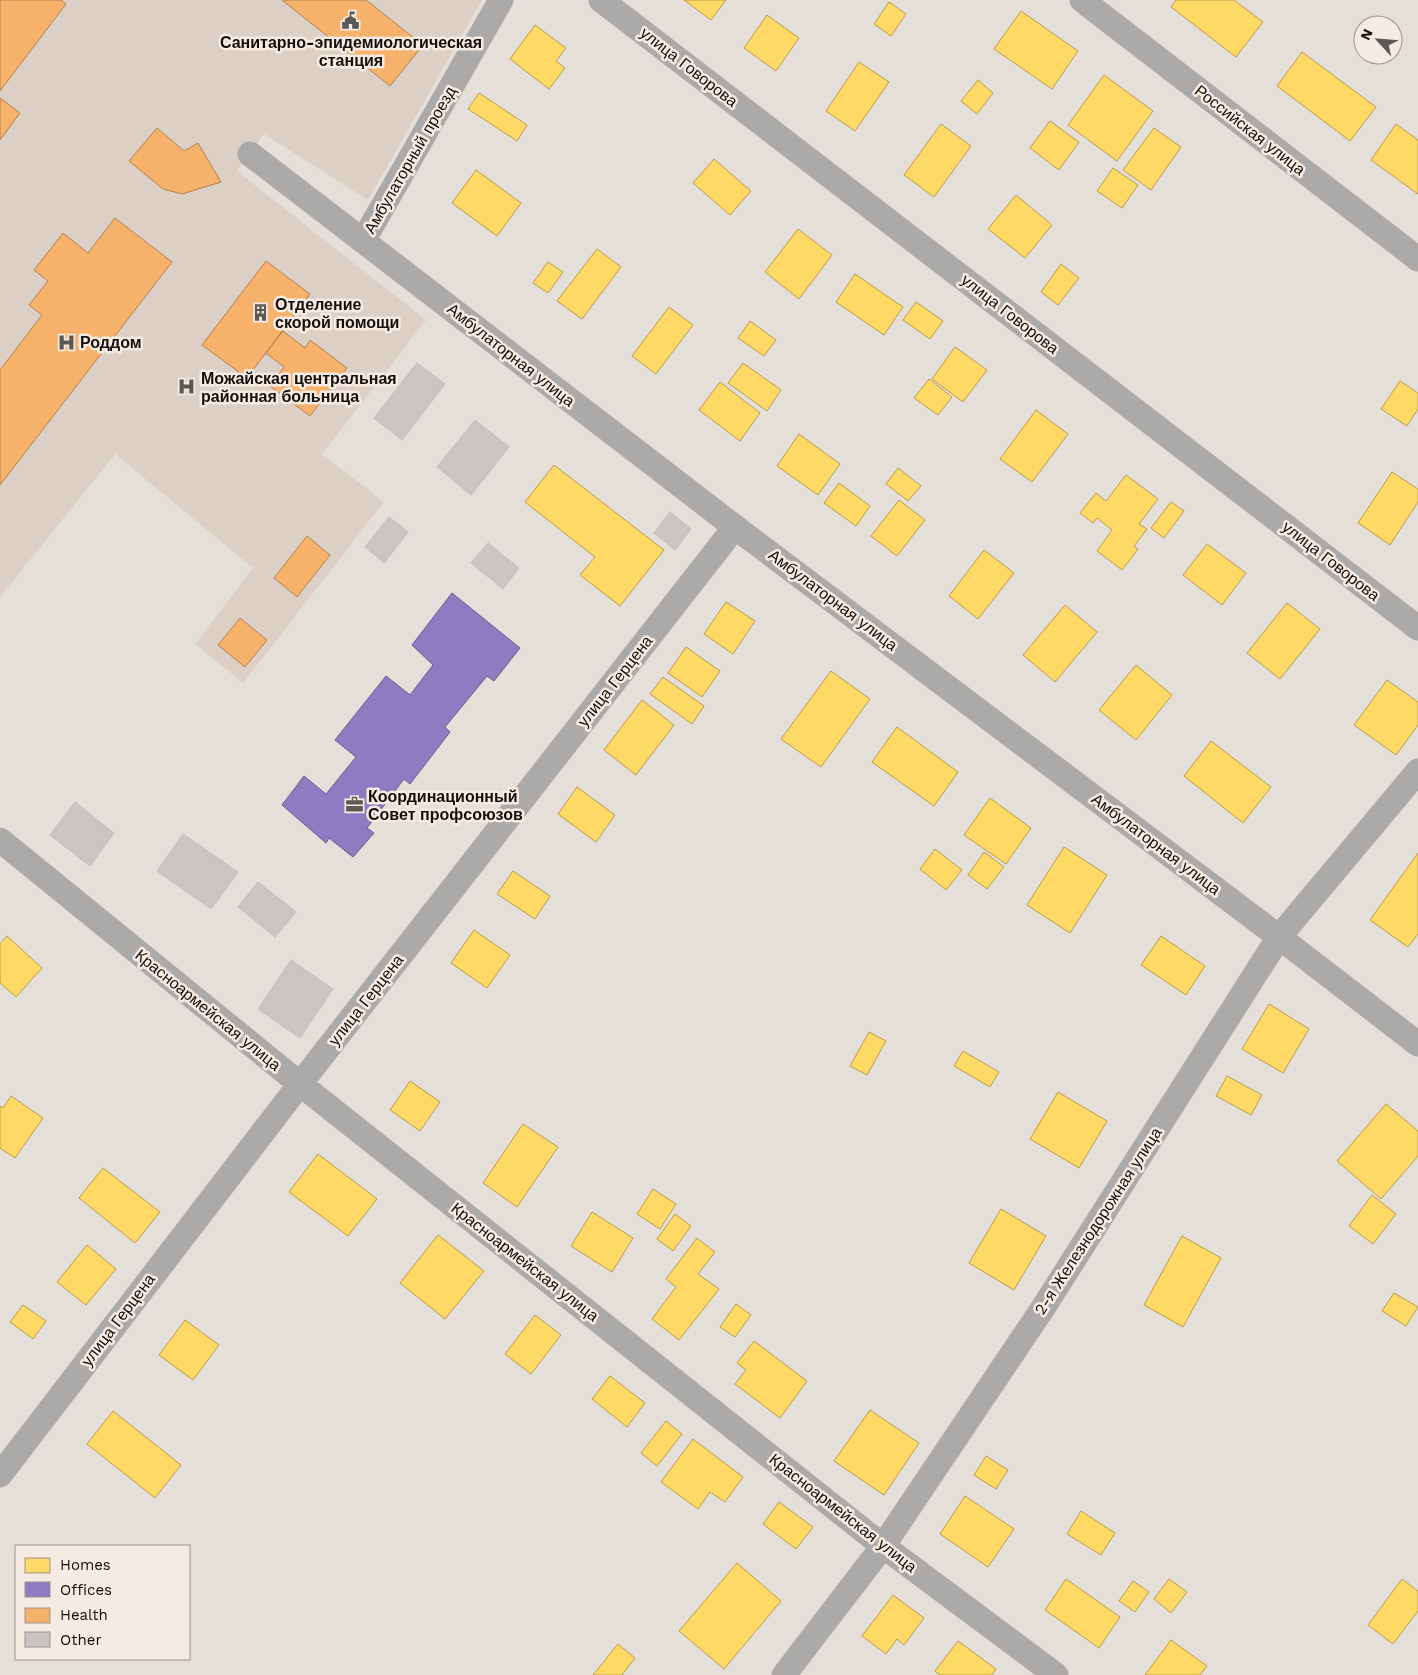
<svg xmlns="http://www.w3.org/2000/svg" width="1418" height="1675" font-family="'Work Sans',sans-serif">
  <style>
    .built { fill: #dcd0c6 }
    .homes { fill: #ffd966; stroke: #b89c4b }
    .offices { fill: #8e7cc3; stroke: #695b8c }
    .health { fill: #f6b26b; stroke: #b2814e }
    .building { fill: #cac5c2; stroke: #c3bebb }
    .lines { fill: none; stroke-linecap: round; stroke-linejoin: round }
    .minor { stroke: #acaaa9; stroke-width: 25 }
    .labels { text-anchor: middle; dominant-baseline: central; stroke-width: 5; stroke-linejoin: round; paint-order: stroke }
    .poi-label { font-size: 16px; font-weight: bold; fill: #130f0c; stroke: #f6ebe3; text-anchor: start }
    .street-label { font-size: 16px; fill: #130f0c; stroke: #f6ebe3 }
  </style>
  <rect width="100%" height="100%" fill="#e5dfda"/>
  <path class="built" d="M 0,0 L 482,0 L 368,200 L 264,134 L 237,171 L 426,320 L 322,454 L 384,502 L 243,683 L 195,644 L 253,568 L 115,454 L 0,597 Z"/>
  <path class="homes" d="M 684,0 L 726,0 L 711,20 Z
    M 1176,0 L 1234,0 L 1263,22 L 1236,57 L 1171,7 Z
    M 889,2 L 906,14 L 891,36 L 874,24 Z
    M 1021,11 L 1078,51 L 1052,89 L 994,49 Z
    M 767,15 L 799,38 L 776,71 L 744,48 Z
    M 535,25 L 566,48 L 556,61 L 565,68 L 549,89 L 510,59 Z
    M 1302,52 L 1376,107 L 1350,141 L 1277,86 Z
    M 859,62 L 889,82 L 855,131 L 826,111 Z
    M 1104,75 L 1153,111 L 1117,161 L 1068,125 Z
    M 978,80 L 993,93 L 977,114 L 961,101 Z
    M 479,93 L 527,125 L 517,141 L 468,109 Z
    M 1050,121 L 1079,142 L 1059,170 L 1030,148 Z
    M 941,124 L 971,146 L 934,197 L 904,175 Z
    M 1396,124 L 1418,140 L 1418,194 L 1371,160 Z
    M 1154,128 L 1181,147 L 1151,190 L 1123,170 Z
    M 714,159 L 751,191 L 730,215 L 693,183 Z
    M 1113,168 L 1138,185 L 1122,208 L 1097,191 Z
    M 476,170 L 521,203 L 497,236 L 452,203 Z
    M 1016,195 L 1052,225 L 1025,258 L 988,229 Z
    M 798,229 L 832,255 L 799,299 L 765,272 Z
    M 597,249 L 621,267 L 582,319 L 557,301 Z
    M 548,262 L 563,272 L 548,293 L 533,283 Z
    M 1061,264 L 1079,278 L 1058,305 L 1041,292 Z
    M 855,274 L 903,307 L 884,335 L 836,302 Z
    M 916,302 L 943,321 L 930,339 L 903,320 Z
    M 669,307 L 693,325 L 656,374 L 632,356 Z
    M 750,321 L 776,340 L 764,356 L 738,338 Z
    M 955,347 L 987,370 L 963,402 L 932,379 Z
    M 743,363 L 781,390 L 767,411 L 728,383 Z
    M 929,379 L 952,397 L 938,415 L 914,398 Z
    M 1400,381 L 1418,393 L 1418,409 L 1407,426 L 1381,409 Z
    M 720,382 L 760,413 L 740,441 L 699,410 Z
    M 1036,410 L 1068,434 L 1032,482 L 1000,459 Z
    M 799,434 L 840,464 L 818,495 L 777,466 Z
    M 554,465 L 664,550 L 620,606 L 580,575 L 595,557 L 525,502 Z
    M 898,468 L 921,486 L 908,501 L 886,484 Z
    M 1392,472 L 1418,489 L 1418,502 L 1390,545 L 1358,523 Z
    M 1126,475 L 1158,499 L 1139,524 L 1147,529 L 1134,546 L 1138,549 L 1122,570 L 1097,551 L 1112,530 L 1097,518 L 1093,523 L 1080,513 L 1096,493 L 1106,501 Z
    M 839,483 L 870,506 L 856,526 L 824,503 Z
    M 899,500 L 925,520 L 897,556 L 871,536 Z
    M 1171,502 L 1184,511 L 1164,538 L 1151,528 Z
    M 1207,544 L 1246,573 L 1222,605 L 1183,575 Z
    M 984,550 L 1014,573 L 978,619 L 949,596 Z
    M 726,602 L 755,621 L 733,654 L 704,634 Z
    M 1287,603 L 1320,629 L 1280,679 L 1247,653 Z
    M 1065,605 L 1097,632 L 1055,682 L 1023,655 Z
    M 686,647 L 720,671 L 702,697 L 668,673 Z
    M 1136,665 L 1172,695 L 1136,740 L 1099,710 Z
    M 831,671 L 870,699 L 821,767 L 781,739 Z
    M 663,677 L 704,706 L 692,724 L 650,694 Z
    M 1387,680 L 1418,702 L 1418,725 L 1396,755 L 1354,725 Z
    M 642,700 L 674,725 L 636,775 L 604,750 Z
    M 897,727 L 958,772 L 934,806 L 872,762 Z
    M 1211,741 L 1271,787 L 1243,823 L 1184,776 Z
    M 577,787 L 615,815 L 596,842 L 558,814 Z
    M 990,798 L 1031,828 L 1006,864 L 964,835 Z
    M 1064,847 L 1107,875 L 1070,933 L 1027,905 Z
    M 935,849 L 962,870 L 946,890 L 920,869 Z
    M 984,852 L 1004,867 L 987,889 L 968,875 Z
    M 1418,853 L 1418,934 L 1408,947 L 1370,920 Z
    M 513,871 L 550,896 L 535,919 L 497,894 Z
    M 474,930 L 510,955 L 487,988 L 451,963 Z
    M 7,936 L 42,968 L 16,997 L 0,983 L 0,944 Z
    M 1161,936 L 1205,966 L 1186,995 L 1141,965 Z
    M 1269,1004 L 1309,1029 L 1283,1073 L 1242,1049 Z
    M 869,1032 L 886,1041 L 867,1075 L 850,1066 Z
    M 963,1051 L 999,1072 L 990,1087 L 954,1066 Z
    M 1227,1076 L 1262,1095 L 1251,1115 L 1216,1096 Z
    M 410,1081 L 440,1102 L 420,1131 L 390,1110 Z
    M 1058,1092 L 1107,1121 L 1079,1168 L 1030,1139 Z
    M 11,1096 L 43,1118 L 15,1158 L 0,1148 L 0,1106 L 3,1108 Z
    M 1386,1104 L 1418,1131 L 1418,1156 L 1381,1199 L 1337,1161 Z
    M 523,1124 L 558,1147 L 517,1207 L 483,1183 Z
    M 318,1154 L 377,1199 L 348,1236 L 289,1192 Z
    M 103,1168 L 160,1212 L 135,1243 L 79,1198 Z
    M 653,1189 L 676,1204 L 660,1229 L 637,1214 Z
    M 1372,1195 L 1396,1214 L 1373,1244 L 1349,1226 Z
    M 1001,1209 L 1046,1236 L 1014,1290 L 969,1263 Z
    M 592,1212 L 633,1238 L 612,1272 L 571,1246 Z
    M 675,1214 L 691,1226 L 673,1251 L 657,1239 Z
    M 438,1235 L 484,1271 L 445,1319 L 400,1283 Z
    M 1182,1236 L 1221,1258 L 1183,1327 L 1144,1305 Z
    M 697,1238 L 715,1252 L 698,1274 L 719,1289 L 679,1340 L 652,1319 L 676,1287 L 666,1279 Z
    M 87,1245 L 116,1269 L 86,1305 L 57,1282 Z
    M 1394,1293 L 1418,1307 L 1406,1326 L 1382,1311 Z
    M 736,1304 L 751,1315 L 735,1337 L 720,1327 Z
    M 23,1305 L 46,1321 L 33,1339 L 10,1322 Z
    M 535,1315 L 561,1335 L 531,1374 L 505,1354 Z
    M 185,1320 L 219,1345 L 193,1380 L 159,1355 Z
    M 754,1341 L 807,1381 L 780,1418 L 735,1384 L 746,1370 L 737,1363 Z
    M 610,1376 L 645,1403 L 627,1427 L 592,1399 Z
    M 870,1410 L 919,1443 L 884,1495 L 834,1461 Z
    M 113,1411 L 181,1465 L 155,1498 L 87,1444 Z
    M 666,1421 L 682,1434 L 657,1466 L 641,1453 Z
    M 693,1439 L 743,1477 L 725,1502 L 710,1492 L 698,1509 L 661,1482 Z
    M 986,1456 L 1008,1470 L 996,1489 L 974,1475 Z
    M 965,1496 L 1014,1529 L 988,1567 L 940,1534 Z
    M 779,1502 L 813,1527 L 796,1549 L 763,1524 Z
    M 1081,1511 L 1115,1533 L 1101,1555 L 1067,1534 Z
    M 737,1563 L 781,1601 L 724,1669 L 679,1631 Z
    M 1066,1579 L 1120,1617 L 1099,1648 L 1045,1610 Z
    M 1169,1579 L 1187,1592 L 1171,1613 L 1154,1599 Z
    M 1402,1579 L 1418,1591 L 1418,1611 L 1393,1644 L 1368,1625 Z
    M 1133,1581 L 1149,1592 L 1135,1612 L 1119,1601 Z
    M 893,1595 L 924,1618 L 904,1645 L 897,1639 L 886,1654 L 862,1636 Z
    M 1171,1640 L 1207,1666 L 1200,1675 L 1145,1675 Z
    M 958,1641 L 996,1669 L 992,1675 L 940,1675 L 935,1671 Z
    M 618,1644 L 635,1658 L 622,1675 L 593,1675 Z"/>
  <path class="offices" d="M 452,593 L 520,648 L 494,681 L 487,676 L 445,727 L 450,732 L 410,784 L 404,779 L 367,828 L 374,833 L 353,857 L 329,838 L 326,843 L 282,805 L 304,776 L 326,794 L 356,757 L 335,740 L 386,676 L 410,695 L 433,665 L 412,645 Z"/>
  <path class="health" d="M 0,0 L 61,0 L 66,4 L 0,91 Z
    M 282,0 L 366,0 L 423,45 L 390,86 Z
    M 0,98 L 20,113 L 0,140 Z
    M 157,128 L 184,151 L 198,143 L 221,182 L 182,194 L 163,189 L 129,161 Z
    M 115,218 L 172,262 L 0,485 L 0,370 L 42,315 L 29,305 L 48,281 L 34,270 L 63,233 L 88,253 Z
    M 266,261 L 310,294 L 247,378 L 202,345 Z
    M 283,331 L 305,348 L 310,340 L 347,368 L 310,416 L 270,386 L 284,367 L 266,353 Z
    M 307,536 L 330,555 L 297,597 L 274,578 Z
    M 240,618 L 267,640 L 245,667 L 218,645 Z"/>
  <path class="building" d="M 417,363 L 445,384 L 402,440 L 374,418 Z
    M 475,420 L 509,447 L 471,495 L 437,467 Z
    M 670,512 L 691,529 L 675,550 L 654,533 Z
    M 389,517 L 408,532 L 384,563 L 365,547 Z
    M 488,543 L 519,568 L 503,589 L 471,563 Z
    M 75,802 L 114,833 L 90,866 L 50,835 Z
    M 183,834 L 238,872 L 211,909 L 157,871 Z
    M 258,882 L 296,912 L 275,937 L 238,907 Z
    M 291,960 L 333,989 L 300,1038 L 258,1009 Z"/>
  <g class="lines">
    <path class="minor" d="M 601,0 L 1418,628
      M 1082,0 L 1418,259
      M 250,154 L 735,527 L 1279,937 L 1418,1044
      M 363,241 L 501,0
      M 0,840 L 300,1084 L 883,1546 L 1056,1675
      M 0,1475 L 300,1084 L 735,527
      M 784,1675 L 883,1546 L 1043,1308 L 1279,937 L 1418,771"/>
  </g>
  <defs>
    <symbol id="civic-bare" viewBox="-9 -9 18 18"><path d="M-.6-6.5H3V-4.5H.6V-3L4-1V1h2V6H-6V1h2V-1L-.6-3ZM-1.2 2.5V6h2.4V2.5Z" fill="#5c5854" stroke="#f6ebe3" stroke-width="2.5" paint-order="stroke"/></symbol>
    <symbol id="building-bare" viewBox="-9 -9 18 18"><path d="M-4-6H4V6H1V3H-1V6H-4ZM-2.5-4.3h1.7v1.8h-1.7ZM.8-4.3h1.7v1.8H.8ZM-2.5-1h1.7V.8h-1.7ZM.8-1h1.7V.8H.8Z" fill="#5c5854" stroke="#f6ebe3" stroke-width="2.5" paint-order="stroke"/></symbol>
    <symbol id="hospital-bare" viewBox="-9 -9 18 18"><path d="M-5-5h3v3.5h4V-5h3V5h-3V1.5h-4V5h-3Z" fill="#5c5854" stroke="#f6ebe3" stroke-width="2.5" paint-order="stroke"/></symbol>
    <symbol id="office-bare" viewBox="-9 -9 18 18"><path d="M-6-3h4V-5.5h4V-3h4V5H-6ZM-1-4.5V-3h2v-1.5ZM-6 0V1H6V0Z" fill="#5c5854" stroke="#f6ebe3" stroke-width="2.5" paint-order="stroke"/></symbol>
  </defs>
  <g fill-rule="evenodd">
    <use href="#civic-bare" x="338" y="8" width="25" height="25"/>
    <use href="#building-bare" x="248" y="300" width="25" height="25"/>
    <use href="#hospital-bare" x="54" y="330" width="25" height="25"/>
    <use href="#hospital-bare" x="174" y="374" width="25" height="25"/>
    <use href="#office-bare" x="342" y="792" width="25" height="25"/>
  </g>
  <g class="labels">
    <g class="poi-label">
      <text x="351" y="42" text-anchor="middle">Санитарно-эпидемиологическая<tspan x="351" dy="18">станция</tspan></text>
      <text x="275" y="304">Отделение<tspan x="275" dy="18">скорой помощи</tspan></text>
      <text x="80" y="342">Роддом</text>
      <text x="201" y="378">Можайская центральная<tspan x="201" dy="18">районная больница</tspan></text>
      <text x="368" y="796">Координационный<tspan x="368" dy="18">Совет профсоюзов</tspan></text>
    </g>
    <g class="street-label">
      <text transform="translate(689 67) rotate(38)">улица Говорова</text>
      <text transform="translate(1250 130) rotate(38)">Российская улица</text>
      <text transform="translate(410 160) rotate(-60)">Амбулаторный проезд</text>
      <text transform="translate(1010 314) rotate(38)">улица Говорова</text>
      <text transform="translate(511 355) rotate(38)">Амбулаторная улица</text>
      <text transform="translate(1331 561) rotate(38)">улица Говорова</text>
      <text transform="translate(833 600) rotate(37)">Амбулаторная улица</text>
      <text transform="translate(615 681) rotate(-52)">улица Герцена</text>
      <text transform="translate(1156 844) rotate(37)">Амбулаторная улица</text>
      <text transform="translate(366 1000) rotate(-52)">улица Герцена</text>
      <text transform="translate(208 1010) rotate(39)">Красноармейская улица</text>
      <text transform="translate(1098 1221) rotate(-57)">2-я Железнодорожная улица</text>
      <text transform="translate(525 1262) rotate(38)">Красноармейская улица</text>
      <text transform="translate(118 1320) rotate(-53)">улица Герцена</text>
      <text transform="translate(843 1513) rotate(38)">Красноармейская улица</text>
    </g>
  </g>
  <rect x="15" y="1545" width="175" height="115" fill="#f6ebe3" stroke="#9b938d"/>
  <rect x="25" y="1558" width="25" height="15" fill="#ffd966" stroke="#9b938d"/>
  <text x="60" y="1570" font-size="15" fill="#130f0c">Homes</text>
  <rect x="25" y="1582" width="25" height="15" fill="#8e7cc3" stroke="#9b938d"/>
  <text x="60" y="1595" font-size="15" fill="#130f0c">Offices</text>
  <rect x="25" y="1608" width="25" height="15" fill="#f6b26b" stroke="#9b938d"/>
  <text x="60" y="1620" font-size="15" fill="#130f0c">Health</text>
  <rect x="25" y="1632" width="25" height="15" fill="#cac5c2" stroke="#9b938d"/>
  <text x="60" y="1645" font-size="15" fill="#130f0c">Other</text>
  <g transform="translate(1378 40) rotate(296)"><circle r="24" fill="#f6ebe3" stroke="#9b938d"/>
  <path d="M0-4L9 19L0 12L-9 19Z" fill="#5c5854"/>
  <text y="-8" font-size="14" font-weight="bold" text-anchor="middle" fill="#130f0c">N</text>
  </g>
</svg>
